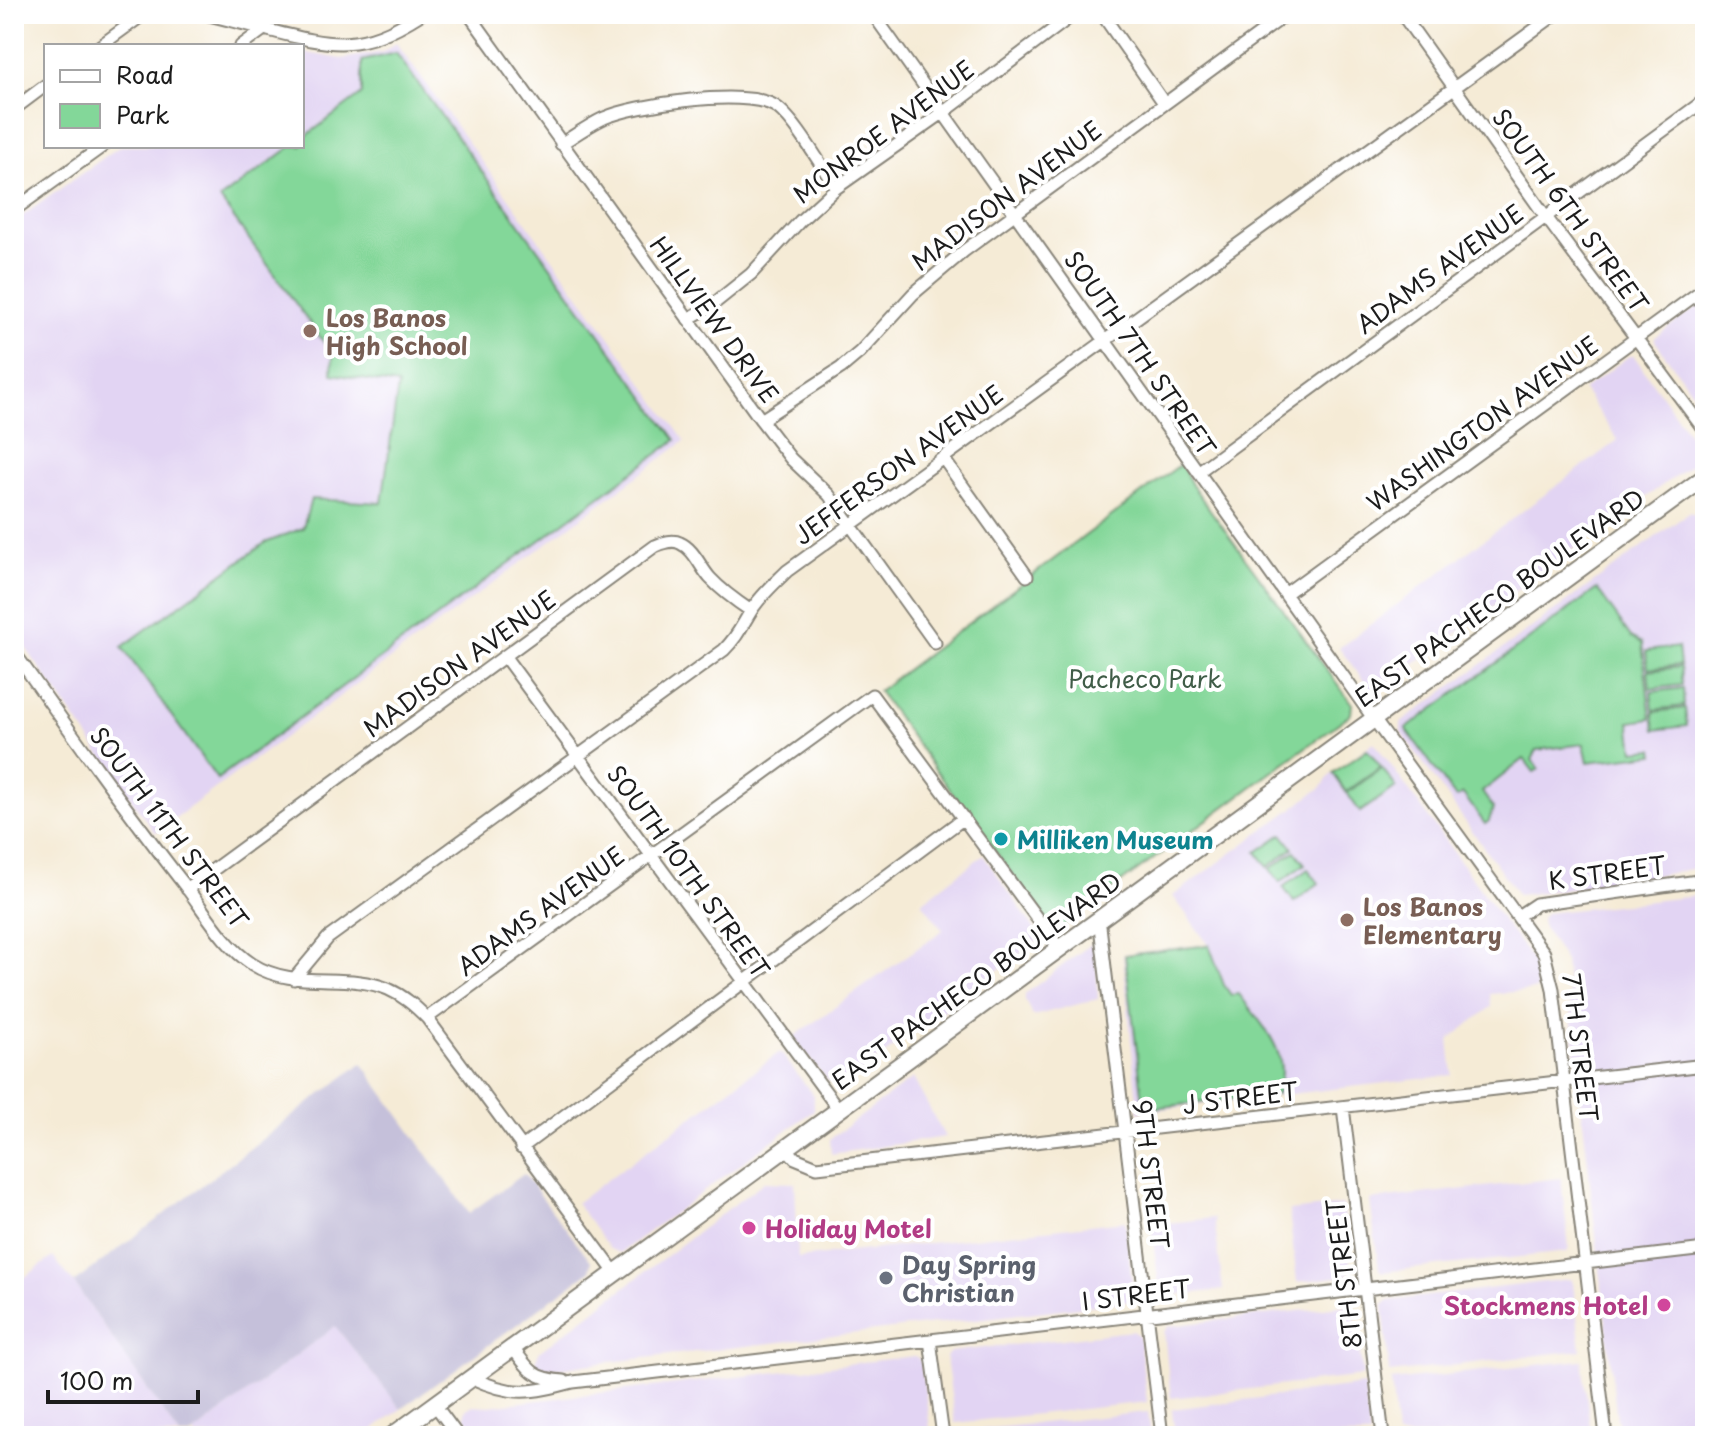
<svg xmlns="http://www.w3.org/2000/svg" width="1719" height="1450" font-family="'Playpen Sans',sans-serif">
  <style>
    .built { fill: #e2d4f3 }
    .industrial { fill: #c5c0da }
    .green { fill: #83d799; stroke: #507a5a; stroke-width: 2 }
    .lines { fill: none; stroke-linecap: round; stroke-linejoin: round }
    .minor-casing { stroke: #888479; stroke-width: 15 }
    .highway-casing { stroke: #888479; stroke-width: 20 }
    .minor { stroke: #fff; stroke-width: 11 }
    .highway { stroke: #fff; stroke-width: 16 }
    .education-dot { fill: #8d6e63; stroke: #fff; stroke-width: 3 }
    .culture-dot { fill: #0f9aa8; stroke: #fff; stroke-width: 3 }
    .hotel-dot { fill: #d1479c; stroke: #fff; stroke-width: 3 }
    .worship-dot { fill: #6b7280; stroke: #fff; stroke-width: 3 }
    .labels { text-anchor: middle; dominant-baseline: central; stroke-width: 8; stroke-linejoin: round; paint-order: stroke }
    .street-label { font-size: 24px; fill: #1c1c1c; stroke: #fff }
    .education-label { font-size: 24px; font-weight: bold; fill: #785e54; stroke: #fff; text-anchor: start }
    .park-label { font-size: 24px; fill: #405d48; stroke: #fff }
    .culture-label { font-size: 24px; font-weight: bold; fill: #0d838f; stroke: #fff; text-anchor: start }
    .hotel-label { font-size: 24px; font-weight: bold; fill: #b23c85; stroke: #fff; text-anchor: start }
    .worship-label { font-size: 24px; font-weight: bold; fill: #5b616d; stroke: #fff; text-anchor: start }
  </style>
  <rect width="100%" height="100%" fill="#fff"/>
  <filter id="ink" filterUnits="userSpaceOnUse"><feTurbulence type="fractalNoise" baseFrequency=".0125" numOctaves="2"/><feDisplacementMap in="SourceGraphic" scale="16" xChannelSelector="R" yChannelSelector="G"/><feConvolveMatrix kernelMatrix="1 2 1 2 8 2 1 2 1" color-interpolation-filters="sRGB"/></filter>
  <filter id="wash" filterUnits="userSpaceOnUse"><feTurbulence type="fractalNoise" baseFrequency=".006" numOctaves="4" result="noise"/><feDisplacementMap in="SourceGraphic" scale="32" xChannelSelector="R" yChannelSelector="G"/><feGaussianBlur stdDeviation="1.8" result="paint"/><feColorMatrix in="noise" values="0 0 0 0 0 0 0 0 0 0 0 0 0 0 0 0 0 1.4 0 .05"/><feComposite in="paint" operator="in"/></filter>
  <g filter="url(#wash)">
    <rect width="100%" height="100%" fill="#f5ebd6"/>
    <path class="built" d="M 396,43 L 685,441 L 155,833 L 14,631 L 14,222 L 120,146 L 302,146 L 302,52 L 341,59 L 383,52 Z
      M 1705,301 L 1705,410 L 1655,341 L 1655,337 Z
      M 1629,356 L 1634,356 L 1698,447 L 1699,459 L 1373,693 L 1339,648 L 1618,440 L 1583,390 Z
      M 1690,512 L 1701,519 L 1705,548 L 1705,866 L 1620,883 L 1518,895 L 1401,732 L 1401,723 Z
      M 1374,742 L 1535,965 L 1537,990 L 1490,994 L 1491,1007 L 1449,1040 L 1453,1075 L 1138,1112 L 1123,954 L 1208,944 L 1173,896 L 1322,787 L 1331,774 Z
      M 983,855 L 1041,938 L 843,1085 L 828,1081 L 792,1038 L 943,930 L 922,902 Z
      M 1705,895 L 1705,1419 L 1624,1429 L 1617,1420 L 1565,961 L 1542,925 L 1541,918 L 1546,913 Z
      M 1091,944 L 1096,952 L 1098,999 L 1033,1016 L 1025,1001 L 1025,994 Z
      M 780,1052 L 814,1096 L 814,1110 L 620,1253 L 610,1249 L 576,1203 Z
      M 913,1078 L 945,1137 L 831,1154 L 830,1139 Z
      M 1561,1178 L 1569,1248 L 1567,1252 L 1382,1272 L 1379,1269 L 1370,1200 Z
      M 764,1182 L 795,1183 L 798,1258 L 1125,1221 L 1134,1298 L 1130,1301 L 542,1370 L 537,1367 L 535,1362 L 539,1352 Z
      M 1343,1205 L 1351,1270 L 1345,1276 L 1297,1282 L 1289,1211 Z
      M 1214,1218 L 1223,1290 L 1165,1296 L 1160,1292 L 1151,1225 Z
      M 53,1257 L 74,1283 L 180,1436 L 14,1436 L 14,1285 Z
      M 1570,1279 L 1573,1283 L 1581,1350 L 1390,1373 L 1383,1306 L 1387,1301 Z
      M 1350,1305 L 1354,1309 L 1363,1376 L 1171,1398 L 1164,1332 L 1169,1326 Z
      M 335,1326 L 401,1409 L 364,1436 L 196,1436 L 194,1433 Z
      M 1132,1331 L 1139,1336 L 1147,1402 L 955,1423 L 946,1357 L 950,1352 Z
      M 915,1356 L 921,1361 L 931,1436 L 479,1436 L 465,1418 L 465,1410 L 473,1405 L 489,1406 Z
      M 1582,1360 L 1590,1426 L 1585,1433 L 1561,1436 L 1397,1436 L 1391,1381 Z
      M 1364,1385 L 1370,1436 L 1175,1436 L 1172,1409 Z
      M 1148,1412 L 1151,1436 L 956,1436 L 956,1432 Z"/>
    <path class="industrial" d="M 362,1063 L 469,1213 L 524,1174 L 591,1261 L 590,1271 L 401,1409 L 335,1326 L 190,1436 L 180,1436 L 74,1283 Z"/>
    <path class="green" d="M 396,53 L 676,440 L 217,779 L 122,647 L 265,543 L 303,528 L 311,499 L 382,503 L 398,385 L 332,374 L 333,355 L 220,199 L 292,146 L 302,146 L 302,139 L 362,94 L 362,61 Z
      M 1181,464 L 1192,485 L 1352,704 L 1351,714 L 1054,932 L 878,691 Z
      M 1597,589 L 1631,637 L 1642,643 L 1651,719 L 1630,722 L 1634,751 L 1654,749 L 1655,754 L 1588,762 L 1584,744 L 1537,750 L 1532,760 L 1539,769 L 1534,772 L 1524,759 L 1482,792 L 1493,808 L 1489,821 L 1485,824 L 1463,794 L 1456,798 L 1406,729 Z
      M 1678,647 L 1680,665 L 1648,669 L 1646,651 Z
      M 1680,667 L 1682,685 L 1650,689 L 1648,671 Z
      M 1683,688 L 1684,706 L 1653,710 L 1651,692 Z
      M 1685,708 L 1687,726 L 1655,730 L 1653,712 Z
      M 1367,749 L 1381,767 L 1346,792 L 1333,773 Z
      M 1382,768 L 1396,787 L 1360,812 L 1347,793 Z
      M 1282,834 L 1293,848 L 1268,867 L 1257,852 Z
      M 1295,851 L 1305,864 L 1280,882 L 1270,869 Z
      M 1308,869 L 1319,883 L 1294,902 L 1283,887 Z
      M 1209,945 L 1224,985 L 1231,995 L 1239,994 C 1262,1026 1292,1051 1277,1094 L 1144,1109 L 1125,955 Z"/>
  </g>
  <g filter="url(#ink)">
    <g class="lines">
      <defs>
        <path id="minor" d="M 205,14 L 264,29
          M 469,14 L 761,420 L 791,459 L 829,495 L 935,643
          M 873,14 L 1373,718 L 1544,953 L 1553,989 L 1606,1436
          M 1102,14 L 1164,103
          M 1402,14 L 1546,217 L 1705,431
          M 100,46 L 144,14
          M 241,46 L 264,29 C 332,46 358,54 421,14
          M 14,109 L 46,85
          M 561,144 C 575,135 589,125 604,118 C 636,104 742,89 773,105 C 792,114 823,169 836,188
          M 14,210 L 103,146
          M 688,319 L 711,306 L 751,274 L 800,221 L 836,188 L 944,112 L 1074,14
          M 761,420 L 841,368 L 860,352 L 913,294 L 964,251 L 1287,14
          M 943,458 L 1027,576
          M 1198,472 L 1705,100
          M 1285,594 L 1705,288
          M 14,652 C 70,731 126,810 186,887 C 206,913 224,946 252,964 C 294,991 345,971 388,989 C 404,996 415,1006 427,1018 L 616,1274
          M 505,657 L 839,1110
          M 187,889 L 655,546 C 663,543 672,539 680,543 C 694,549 700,567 710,578 C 722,591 736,601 751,611
          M 1518,916 L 1536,904 L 1705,880
          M 1099,918 L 1162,1436
          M 294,979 L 328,938 L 724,650 C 738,636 741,627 751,611 C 760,596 774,584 787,571 L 1556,14
          M 427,1018 L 872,695 L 1059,948
          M 1343,1107 L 1383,1436
          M 521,1148 L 964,818
          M 787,1149 L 795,1158 L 817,1167 L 1705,1065
          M 930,1340 L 943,1436
          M 513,1348 C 529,1371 535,1379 564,1381
          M 472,1378 C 513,1397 531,1393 573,1382 L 1705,1249
          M 435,1405 L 458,1436
          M 1687,1436 L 1705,1434"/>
        <path id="highway" d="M 392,1436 L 1705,477"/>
      </defs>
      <use href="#minor" class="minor-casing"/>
      <use href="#highway" class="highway-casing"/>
      <use href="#minor" class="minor"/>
      <use href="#highway" class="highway"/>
    </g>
  </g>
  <g class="education-dot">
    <circle cx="310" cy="331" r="8"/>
    <circle cx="1347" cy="920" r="8"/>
  </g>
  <circle class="culture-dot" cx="1001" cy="839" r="8"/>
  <g class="hotel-dot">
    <circle cx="749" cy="1228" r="8"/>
    <circle cx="1664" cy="1305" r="8"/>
  </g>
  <circle class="worship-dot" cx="886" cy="1278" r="8"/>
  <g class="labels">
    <g class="street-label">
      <text transform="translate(883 131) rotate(-37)">MONROE AVENUE</text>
      <text transform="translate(1006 195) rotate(-37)">MADISON AVENUE</text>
      <text transform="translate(1571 210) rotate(54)">SOUTH 6TH STREET</text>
      <text transform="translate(1439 268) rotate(-36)">ADAMS AVENUE</text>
      <text transform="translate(715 319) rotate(54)">HILLVIEW DRIVE</text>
      <text transform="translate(1141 353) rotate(55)">SOUTH 7TH STREET</text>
      <text transform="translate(1482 423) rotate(-36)">WASHINGTON AVENUE</text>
      <text transform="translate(898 464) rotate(-36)">JEFFERSON AVENUE</text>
      <text transform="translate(1499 597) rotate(-36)">EAST PACHECO BOULEVARD</text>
      <text transform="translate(459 663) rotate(-36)">MADISON AVENUE</text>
      <text transform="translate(170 827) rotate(53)">SOUTH 11TH STREET</text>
      <text transform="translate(689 871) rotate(54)">SOUTH 10TH STREET</text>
      <text transform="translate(1607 872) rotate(-8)">K STREET</text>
      <text transform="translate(540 910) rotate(-36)">ADAMS AVENUE</text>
      <text transform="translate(976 980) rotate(-36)">EAST PACHECO BOULEVARD</text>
      <text transform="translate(1581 1047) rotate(83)">7TH STREET</text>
      <text transform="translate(1240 1097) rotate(-7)">J STREET</text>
      <text transform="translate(1152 1174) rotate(83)">9TH STREET</text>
      <text transform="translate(1343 1274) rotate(-97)">8TH STREET</text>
      <text transform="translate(1136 1294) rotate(-7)">I STREET</text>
    </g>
    <g class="education-label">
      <text x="326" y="317">Los Banos<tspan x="326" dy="28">High School</tspan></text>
      <text x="1363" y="906">Los Banos<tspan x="1363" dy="28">Elementary</tspan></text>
    </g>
    <g class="park-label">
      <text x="1145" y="678">Pacheco Park</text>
    </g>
    <g class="culture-label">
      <text x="1017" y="839">Milliken Museum</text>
    </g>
    <g class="hotel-label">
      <text x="765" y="1228">Holiday Motel</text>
      <text x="1648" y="1305" text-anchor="end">Stockmens Hotel</text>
    </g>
    <g class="worship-label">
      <text x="902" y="1264">Day Spring<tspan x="902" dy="28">Christian</tspan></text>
    </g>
  </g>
  <rect width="1719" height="1450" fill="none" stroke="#fff" stroke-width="48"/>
  <rect x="44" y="44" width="260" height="104" fill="#ffffff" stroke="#a4a4a4" stroke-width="2"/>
  <rect x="60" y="70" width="40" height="12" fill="#ffffff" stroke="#a4a4a4" stroke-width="2"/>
  <text x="116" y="84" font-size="24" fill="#1c1c1c">Road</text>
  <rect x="60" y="104" width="40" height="24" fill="#83d799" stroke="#a4a4a4" stroke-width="2"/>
  <text x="116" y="124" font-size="24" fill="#1c1c1c">Park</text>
  <path d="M48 1390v12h150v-12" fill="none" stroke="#1c1c1c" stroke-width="4"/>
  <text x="60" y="1390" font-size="24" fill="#1c1c1c" stroke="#ffffff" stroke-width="6" paint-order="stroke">100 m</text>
</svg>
